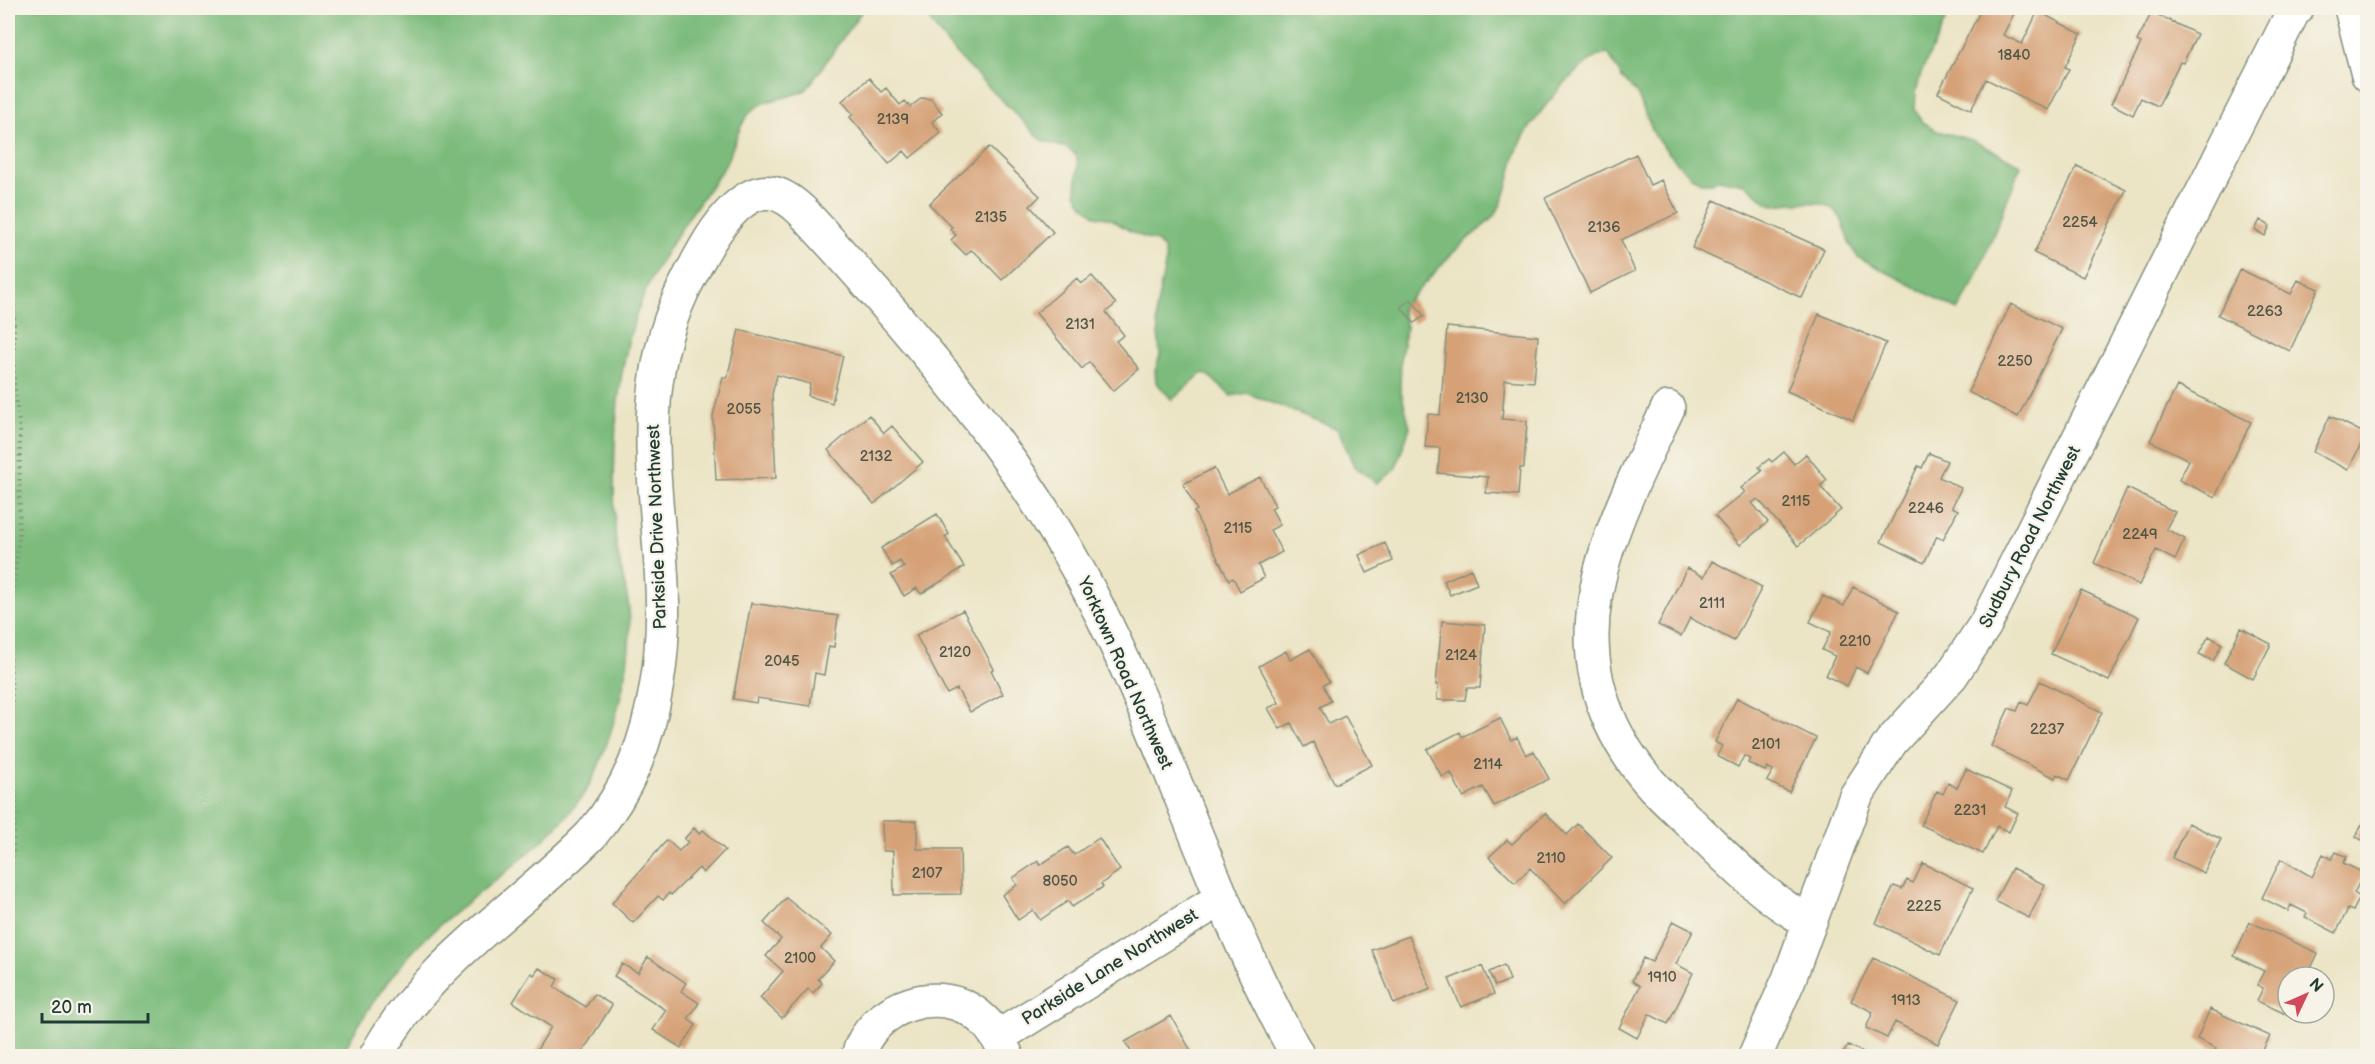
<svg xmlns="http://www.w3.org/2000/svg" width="2375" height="1064" font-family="'Balsamiq Sans',sans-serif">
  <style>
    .forest { fill: #7cbb7c; stroke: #4e7c58; stroke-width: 1.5 }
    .building { fill: #d6a177 }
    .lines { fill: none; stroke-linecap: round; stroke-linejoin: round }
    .minor-casing { stroke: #85907c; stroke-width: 36 }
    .tertiary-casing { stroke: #85907c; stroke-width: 36 }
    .path { stroke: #85907c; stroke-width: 4; stroke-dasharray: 1.5 4.5; stroke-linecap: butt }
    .minor { stroke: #fff; stroke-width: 33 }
    .tertiary { stroke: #fff; stroke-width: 33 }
    .labels { text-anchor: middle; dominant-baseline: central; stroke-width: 4.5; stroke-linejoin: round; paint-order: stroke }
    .number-label { font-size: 15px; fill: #4d5645 }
    .street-label { font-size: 18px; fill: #1f3d34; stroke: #f7f3e8 }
  </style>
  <rect width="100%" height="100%" fill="#f7f3e8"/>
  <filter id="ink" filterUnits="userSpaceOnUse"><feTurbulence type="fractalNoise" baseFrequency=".0167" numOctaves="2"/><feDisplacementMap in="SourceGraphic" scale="12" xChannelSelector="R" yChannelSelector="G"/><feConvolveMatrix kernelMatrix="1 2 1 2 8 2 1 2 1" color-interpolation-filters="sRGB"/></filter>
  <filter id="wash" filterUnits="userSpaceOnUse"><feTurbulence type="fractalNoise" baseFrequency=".008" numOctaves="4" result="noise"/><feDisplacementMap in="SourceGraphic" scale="24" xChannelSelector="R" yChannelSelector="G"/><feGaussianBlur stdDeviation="1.35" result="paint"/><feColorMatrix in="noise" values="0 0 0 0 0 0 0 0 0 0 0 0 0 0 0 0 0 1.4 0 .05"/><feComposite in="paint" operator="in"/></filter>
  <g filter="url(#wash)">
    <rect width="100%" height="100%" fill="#ebe4c5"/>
    <path class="forest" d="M 8,8 L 864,8 L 807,89 C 791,99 769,97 754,109 C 737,123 734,152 722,170 C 700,201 677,232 658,266 C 614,343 612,443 615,530 C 616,557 626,583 629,609 C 633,651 623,694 610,734 C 605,749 599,767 591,782 C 557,843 483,885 432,932 C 395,967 365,1011 341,1056 L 8,1056 Z
      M 925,8 L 1951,8 L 1921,73 L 1916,92 L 1915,108 L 1922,122 L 1937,131 L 1972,140 L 2021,165 L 1975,281 L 1958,310 L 1858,257 C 1849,246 1847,236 1843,223 C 1833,195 1797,203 1774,205 L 1768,203 L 1744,184 L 1718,179 L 1711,183 L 1703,183 L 1691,177 L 1674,159 L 1655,136 L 1637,94 L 1622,78 L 1608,53 C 1580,56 1529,123 1518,148 C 1509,170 1510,192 1496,213 C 1487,226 1473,233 1462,244 C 1441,264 1423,287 1401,307 L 1406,327 L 1401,356 L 1400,388 L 1410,427 L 1395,470 L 1377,483 L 1354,466 L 1338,429 L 1247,393 L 1231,396 L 1208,375 L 1202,373 L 1172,400 L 1156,382 L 1155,371 L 1160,355 L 1156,310 L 1166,260 L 1164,249 L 1157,242 L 1133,233 L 1111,219 L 1096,216 L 1082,204 L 1076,192 L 1078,164 L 1076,155 L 1067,148 L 1043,141 L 1036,135 C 1012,107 931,38 925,8 Z"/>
    <g id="blocks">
      <path class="building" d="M 1982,8 L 2017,8 L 2003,35 L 2022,44 L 2038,11 L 2081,34 L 2065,67 L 2069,69 L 2048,110 L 1986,79 L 1971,110 L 1938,93 Z
        M 2152,12 L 2197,34 L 2183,63 L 2180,62 L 2158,106 L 2141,98 L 2133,115 L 2111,104 L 2141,43 L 2137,41 Z
        M 869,78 L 881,92 L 886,88 L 900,105 L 905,101 L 910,107 L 922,98 L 931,99 L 942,113 L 932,122 L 941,133 L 910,158 L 904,151 L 889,164 L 850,117 L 853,114 L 842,101 Z
        M 989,147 L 1040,196 L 1030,206 L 1053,232 L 1002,280 L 978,255 L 971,250 L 966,255 L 951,240 L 956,235 L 950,229 L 952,227 L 929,204 Z
        M 1636,154 L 1650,185 L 1661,180 L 1678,213 L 1621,240 L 1635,271 L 1590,293 L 1545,198 Z
        M 2077,166 L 2126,190 L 2083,277 L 2034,253 Z
        M 1714,200 L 1824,249 L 1802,298 L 1692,248 Z
        M 2260,220 L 2270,226 L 2265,236 L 2255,230 Z
        M 2240,269 L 2291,294 L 2298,280 L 2318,289 L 2290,351 L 2218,315 Z
        M 1092,276 L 1116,304 L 1106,312 L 1124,335 L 1116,341 L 1139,369 L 1113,391 L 1089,362 L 1082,369 L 1036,313 L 1077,278 L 1081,284 Z
        M 1411,299 L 1424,316 L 1414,323 L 1401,307 Z
        M 2011,304 L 2062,329 L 2018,417 L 1968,392 Z
        M 1819,314 L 1886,343 L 1853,420 L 1787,391 Z
        M 1447,327 L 1538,336 L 1534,382 L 1505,380 L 1502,419 L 1527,421 L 1524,468 L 1520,468 L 1518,495 L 1486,493 L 1488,477 L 1438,473 L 1440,448 L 1425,447 L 1428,414 L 1440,415 Z
        M 739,330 L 843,356 L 832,403 L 808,396 L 810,384 L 777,375 L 772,394 L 776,478 L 716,480 L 713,416 L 723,377 L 727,378 Z
        M 2177,386 L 2251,422 L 2215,497 L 2179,480 L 2189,460 L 2150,441 Z
        M 869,415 L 884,433 L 892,426 L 923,462 L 874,504 L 828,450 Z
        M 2330,416 L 2366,434 L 2348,470 L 2313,452 Z
        M 1784,452 L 1794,464 L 1806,454 L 1827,480 L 1820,486 L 1841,510 L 1798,546 L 1758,499 L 1752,503 L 1768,522 L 1740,545 L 1715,516 L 1745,492 L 1741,488 L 1762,471 L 1759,467 L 1769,459 L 1772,462 Z
        M 1929,453 L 1947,461 L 1939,477 L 1961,488 L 1952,507 L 1958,510 L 1943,539 L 1937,536 L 1924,563 L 1881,542 L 1918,466 L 1922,468 Z
        M 1214,468 L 1227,494 L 1260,477 L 1275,506 L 1271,508 L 1280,525 L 1270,530 L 1282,552 L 1258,565 L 1264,578 L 1240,591 L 1233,578 L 1229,580 L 1194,512 L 1197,510 L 1183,484 Z
        M 2127,488 L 2175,512 L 2166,529 L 2185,539 L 2175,560 L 2156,550 L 2139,585 L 2094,563 Z
        M 937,514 L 949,534 L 945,537 L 964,567 L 921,594 L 917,588 L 904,596 L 891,575 L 904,567 L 900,561 L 892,566 L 881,548 Z
        M 1385,543 L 1393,561 L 1367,573 L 1359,555 Z
        M 1712,561 L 1762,587 L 1734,641 L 1690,618 L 1681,636 L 1658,625 L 1687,568 L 1704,577 Z
        M 1471,569 L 1477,584 L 1450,595 L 1444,581 Z
        M 1853,587 L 1899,611 L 1867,673 L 1856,667 L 1847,686 L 1826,676 L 1835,656 L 1822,650 L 1831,632 L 1810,622 L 1823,596 L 1844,606 Z
        M 2081,590 L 2139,617 L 2109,681 L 2051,654 Z
        M 751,603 L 838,616 L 834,647 L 829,646 L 824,675 L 815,673 L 810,706 L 757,698 L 756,703 L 733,699 Z
        M 963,610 L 994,669 L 991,670 L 1003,694 L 970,712 L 957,689 L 947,694 L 916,635 Z
        M 1442,621 L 1485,625 L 1480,688 L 1467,688 L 1465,700 L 1437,700 L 1438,685 L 1436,685 Z
        M 2241,628 L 2271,644 L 2253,679 L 2224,663 Z
        M 2209,636 L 2222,644 L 2213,661 L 2199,654 Z
        M 1310,649 L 1329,682 L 1323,685 L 1331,701 L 1320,707 L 1329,724 L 1345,716 L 1372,765 L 1335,784 L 1313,742 L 1304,747 L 1291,723 L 1280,729 L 1268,708 L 1279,703 L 1259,666 L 1286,651 L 1290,660 Z
        M 2040,681 L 2102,712 L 2069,780 L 2057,774 L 2055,778 L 1991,746 L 2009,708 L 2017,711 L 2021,702 L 2028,705 Z
        M 1737,698 L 1816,738 L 1789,792 L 1767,781 L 1773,770 L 1767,767 L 1765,771 L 1748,763 L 1750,759 L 1744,756 L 1738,767 L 1717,756 L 1722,746 L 1715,742 Z
        M 1500,718 L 1511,740 L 1517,737 L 1526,755 L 1534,751 L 1549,779 L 1494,806 L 1483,787 L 1463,797 L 1451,773 L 1442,777 L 1427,749 L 1460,732 L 1462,737 Z
        M 1966,769 L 2012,791 L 2005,807 L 2018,813 L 2009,832 L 1997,826 L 1983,854 L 1921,825 L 1937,791 L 1943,794 L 1948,783 L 1957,788 Z
        M 2368,811 L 2368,843 L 2356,837 Z
        M 1545,813 L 1567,835 L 1578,824 L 1612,858 L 1565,904 L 1530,868 L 1515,883 L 1489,857 L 1507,840 L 1512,844 Z
        M 882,821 L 917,821 L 917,849 L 960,849 L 961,894 L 894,895 L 893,851 L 883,851 Z
        M 2188,823 L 2221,839 L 2204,873 L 2172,858 Z
        M 694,828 L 699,834 L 703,830 L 725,850 L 703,873 L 699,868 L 671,895 L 669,893 L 663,900 L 658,896 L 633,923 L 612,903 L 667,840 L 679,851 L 688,842 L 684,839 Z
        M 1099,838 L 1120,870 L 1101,884 L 1103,887 L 1072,907 L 1068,901 L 1040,920 L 1033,910 L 1018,920 L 1002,895 L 1017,885 L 1013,878 L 1038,861 L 1040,865 L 1068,847 L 1074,855 Z
        M 2336,852 L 2347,857 L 2343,863 L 2364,873 L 2354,893 L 2360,897 L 2353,911 L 2348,909 L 2336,933 L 2305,917 L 2307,913 L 2291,905 L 2288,911 L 2262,898 L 2281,859 L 2312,877 L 2323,854 L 2332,859 Z
        M 1923,863 L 1973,888 L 1940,955 L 1876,923 L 1894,886 L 1902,889 L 1907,880 L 1913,883 Z
        M 2012,868 L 2045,885 L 2029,918 L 1995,901 Z
        M 786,898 L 832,935 L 821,948 L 834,961 L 818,979 L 822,983 L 813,993 L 808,989 L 782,1018 L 760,998 L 783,971 L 766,956 L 781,939 L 764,923 Z
        M 1673,921 L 1693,931 L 1676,964 L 1693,973 L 1668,1024 L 1649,1014 L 1637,1038 L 1619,1028 L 1640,986 L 1632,981 L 1643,958 L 1652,962 Z
        M 2250,922 L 2318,953 L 2307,977 L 2288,977 L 2288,1015 L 2257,1001 L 2263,988 L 2257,985 L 2264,971 L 2234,956 Z
        M 1409,936 L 1431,989 L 1394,1004 L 1372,950 Z
        M 648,957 L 686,983 L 681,991 L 699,1003 L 688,1019 L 696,1025 L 681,1048 L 653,1030 L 666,1010 L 614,976 L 622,964 L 638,973 Z
        M 1873,958 L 1960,1000 L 1938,1044 L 1895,1022 L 1887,1038 L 1866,1028 L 1873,1012 L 1851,1001 Z
        M 1504,965 L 1510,980 L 1495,986 L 1489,972 Z
        M 1482,966 L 1494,994 L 1461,1007 L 1449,979 Z
        M 539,968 L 558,979 L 554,987 L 586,1007 L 594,994 L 612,1005 L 580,1056 L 533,1056 L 551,1027 L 513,1002 L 531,973 L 534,975 Z
        M 2210,1009 L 2270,1036 L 2260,1056 L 2212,1056 L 2216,1048 L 2197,1039 Z
        M 1171,1016 L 1194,1056 L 1134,1056 L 1125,1042 Z
        M 1848,1045 L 1871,1056 L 1842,1056 Z"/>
    </g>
  </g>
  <g filter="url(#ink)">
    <use href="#blocks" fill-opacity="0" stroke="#85907c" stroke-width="1.5"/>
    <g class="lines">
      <defs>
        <path id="minor" d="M 1668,408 C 1611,529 1546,644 1638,768 C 1654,790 1675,808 1695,827 C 1730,861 1766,900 1810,922
          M 998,1037 L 1222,898
          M 376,1056 C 425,964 519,908 591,835 C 629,790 648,741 657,683 C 681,540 615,416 690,276 C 702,253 716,226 735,208 C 760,185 779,189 802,211 C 910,329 1017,451 1091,594 C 1169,744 1215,909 1298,1056
          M 858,1056 C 871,1006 941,981 981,1018 C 994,1029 1000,1042 1007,1056
          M 1755,1056 L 1789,979 L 1856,796 L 1891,742 L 1951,676 L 1985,625 L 2293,12 L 2297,8"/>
        <path id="tertiary" d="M 2351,8 L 2368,75"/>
      </defs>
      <use href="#minor" class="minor-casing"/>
      <use href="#tertiary" class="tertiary-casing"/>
      <path class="path" d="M 8,270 L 14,297 L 14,382 L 20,432 L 19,539 L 9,623 L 16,807 L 8,917"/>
      <use href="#minor" class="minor"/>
      <use href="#tertiary" class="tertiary"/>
    </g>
  </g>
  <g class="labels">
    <g class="number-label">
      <text x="2014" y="55">1840</text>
      <text x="893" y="119">2139</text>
      <text x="991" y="217">2135</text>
      <text x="2080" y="222">2254</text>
      <text x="1604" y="227">2136</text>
      <text x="2265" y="311">2263</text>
      <text x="1080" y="324">2131</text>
      <text x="2015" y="361">2250</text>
      <text x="1472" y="398">2130</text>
      <text x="744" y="409">2055</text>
      <text x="876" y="456">2132</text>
      <text x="1796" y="501">2115</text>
      <text x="1926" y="508">2246</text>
      <text x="1238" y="528">2115</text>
      <text x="2140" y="534">2249</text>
      <text x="1712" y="603">2111</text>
      <text x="1855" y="641">2210</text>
      <text x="955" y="652">2120</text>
      <text x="1461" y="655">2124</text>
      <text x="782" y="661">2045</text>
      <text x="2047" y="729">2237</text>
      <text x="1766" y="744">2101</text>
      <text x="1488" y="764">2114</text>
      <text x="1970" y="810">2231</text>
      <text x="1551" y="858">2110</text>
      <text x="927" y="873">2107</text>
      <text x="1060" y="881">8050</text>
      <text x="1924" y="906">2225</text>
      <text x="800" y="958">2100</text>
      <text x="1662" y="977">1910</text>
      <text x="1906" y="1000">1913</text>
    </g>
    <g class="street-label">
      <text transform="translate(657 527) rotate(-92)">Parkside Drive Northwest</text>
      <text transform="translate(2030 537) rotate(-63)">Sudbury Road Northwest</text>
      <text transform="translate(1125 673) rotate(66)">Yorktown Road Northwest</text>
      <text transform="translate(1110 967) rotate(-32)">Parkside Lane Northwest</text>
    </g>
  </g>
  <rect width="2375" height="1064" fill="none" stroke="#f7f3e8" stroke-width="30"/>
  <g transform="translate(2306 995) rotate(46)"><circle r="28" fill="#f7f3e8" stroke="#a1aaa0" stroke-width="1.5"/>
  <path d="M0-4.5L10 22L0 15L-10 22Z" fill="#d1495b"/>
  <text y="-9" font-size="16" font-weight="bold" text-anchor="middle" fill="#1f3d34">N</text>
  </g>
  <path d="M42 1013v9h106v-9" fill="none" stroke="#1f3d34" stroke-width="3"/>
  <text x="51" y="1013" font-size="18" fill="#1f3d34" stroke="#f7f3e8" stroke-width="4.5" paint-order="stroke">20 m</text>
</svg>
